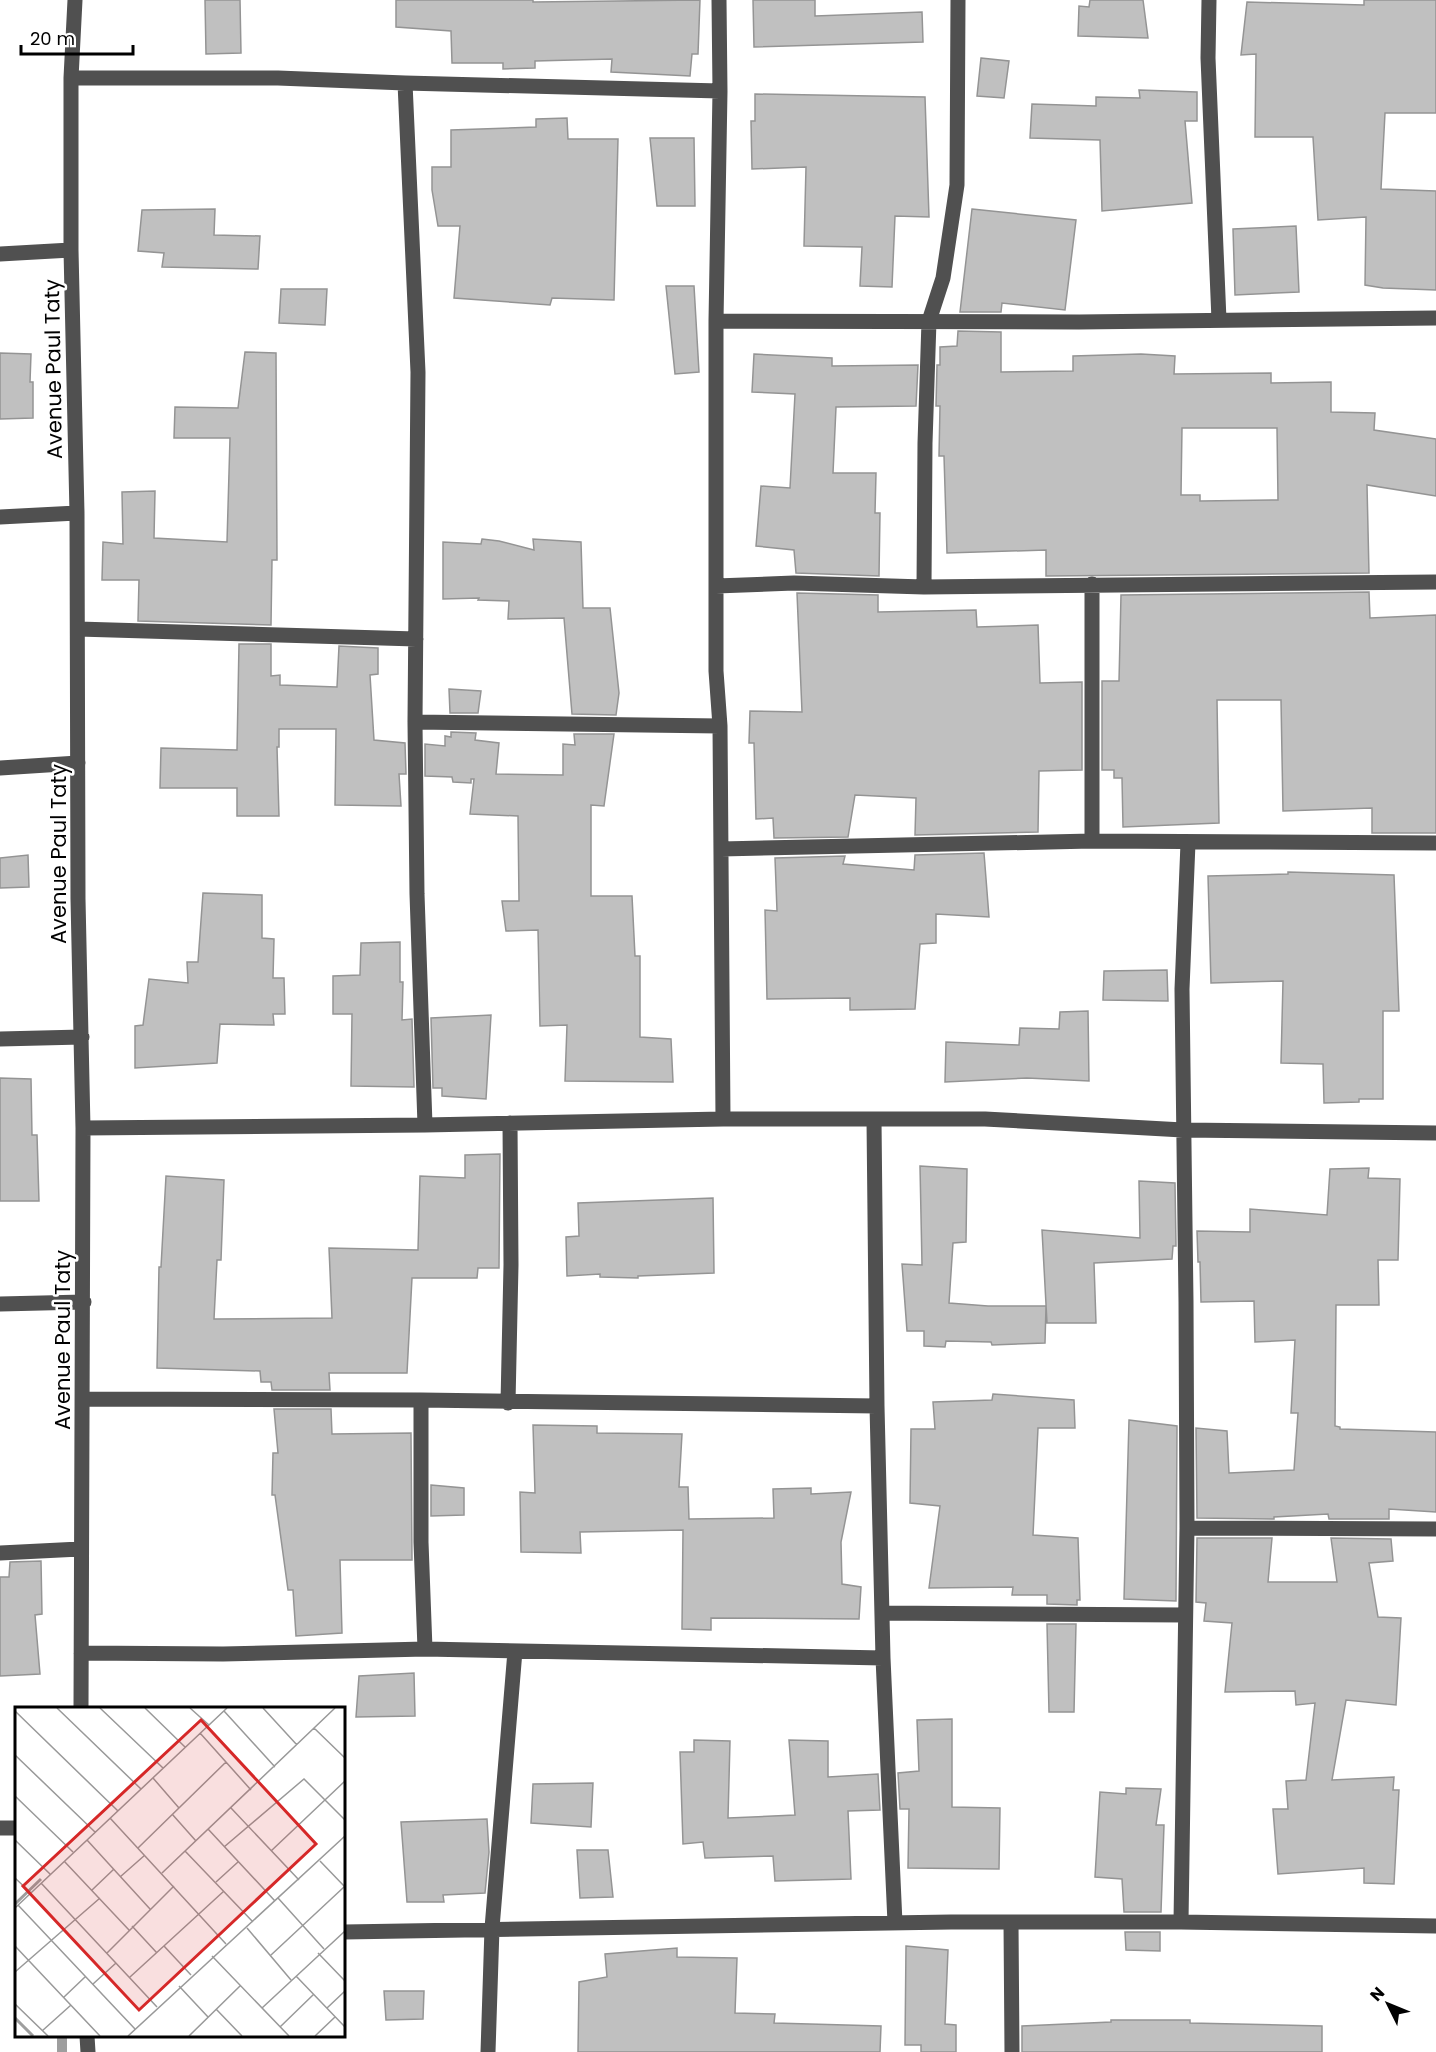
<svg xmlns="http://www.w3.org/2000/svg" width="1436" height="2052" font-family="Poppins,sans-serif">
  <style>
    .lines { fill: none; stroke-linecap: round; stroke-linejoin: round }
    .stream { stroke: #9e9e9e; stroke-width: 10 }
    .building { fill: #c0c0c0; stroke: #949494; stroke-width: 1.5; fill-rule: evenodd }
    .minor { stroke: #505050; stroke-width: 15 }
    .labels { text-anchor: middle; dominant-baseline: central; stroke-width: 5; stroke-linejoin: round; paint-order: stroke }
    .street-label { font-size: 21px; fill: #000; stroke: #fff }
    .inset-river { fill: none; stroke: #9e9e9e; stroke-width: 3 }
    .inset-road { fill: none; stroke: #999; stroke-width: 1.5 }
    .view { fill: #d62828; fill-opacity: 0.15; stroke: #d62828; stroke-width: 3 }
    .inset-edge { fill: none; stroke: #000; stroke-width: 3 }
  </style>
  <rect width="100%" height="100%" fill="#fff"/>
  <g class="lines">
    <path class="stream" d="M 62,2036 L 62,2052"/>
  </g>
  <path class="building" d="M 205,0 L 240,0 L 241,53 L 206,54 Z
    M 396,0 L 533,0 L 533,2 L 700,0 L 698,54 L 692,54 L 690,76 L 611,72 L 612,59 L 535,61 L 535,68 L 503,69 L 503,63 L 452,63 L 451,31 L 396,27 Z
    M 753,0 L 815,0 L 815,16 L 922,12 L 923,42 L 754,47 Z
    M 1090,0 L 1143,0 L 1148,38 L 1078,36 L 1079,6 L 1089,7 Z
    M 1364,0 L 1436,0 L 1436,113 L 1385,113 L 1381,189 L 1436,191 L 1436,290 L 1383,288 L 1365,285 L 1366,217 L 1318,220 L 1313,137 L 1255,137 L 1256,54 L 1241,55 L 1247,2 L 1364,5 Z
    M 981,58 L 1009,61 L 1004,98 L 977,96 Z
    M 1139,90 L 1197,92 L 1197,121 L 1185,121 L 1192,203 L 1102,211 L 1100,140 L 1030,138 L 1032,104 L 1096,106 L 1096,97 L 1140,98 Z
    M 755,94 L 925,97 L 929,217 L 895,216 L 892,287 L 860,286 L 862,247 L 804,246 L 806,167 L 752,169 L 751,121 L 755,121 Z
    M 567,118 L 568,139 L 618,139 L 614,300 L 552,298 L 550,305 L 454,298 L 460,226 L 438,226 L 432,190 L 432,167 L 451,167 L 451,130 L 536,127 L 536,119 Z
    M 650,138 L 694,138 L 695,206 L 657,206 Z
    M 215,209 L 214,235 L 260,236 L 258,269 L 162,267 L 164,253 L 138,251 L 142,210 Z
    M 972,209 L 1076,220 L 1065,310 L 1002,303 L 1001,312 L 960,312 Z
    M 1296,226 L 1299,292 L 1235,295 L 1233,229 Z
    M 666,286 L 694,286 L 699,372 L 675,374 Z
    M 281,289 L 327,289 L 325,325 L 279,323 Z
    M 958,331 L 1001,332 L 1001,372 L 1073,371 L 1073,356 L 1141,354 L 1175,356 L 1174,374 L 1271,373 L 1271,383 L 1331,382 L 1331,412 L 1375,413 L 1374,430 L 1436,439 L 1436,496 L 1367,485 L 1369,573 L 1046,576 L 1046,550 L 947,553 L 944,456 L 939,456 L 940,406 L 936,406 L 937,365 L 940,365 L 940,347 L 957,346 ZM 1182,428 L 1277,428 L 1278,500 L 1200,501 L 1200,495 L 1181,495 Z
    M 245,352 L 276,353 L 277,560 L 272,560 L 271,625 L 138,621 L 139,580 L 102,580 L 103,542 L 123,544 L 122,492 L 155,491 L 154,538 L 227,542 L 230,438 L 174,438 L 175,407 L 238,408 Z
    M 0,353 L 31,354 L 30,382 L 33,382 L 33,418 L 0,419 Z
    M 754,354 L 832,358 L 832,366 L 918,365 L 916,406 L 836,407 L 833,473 L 876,473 L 875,513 L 880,513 L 879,576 L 796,573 L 794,550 L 756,546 L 761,486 L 790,488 L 795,394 L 752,392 Z
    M 482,539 L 499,541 L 534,550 L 533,539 L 581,542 L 583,608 L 610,608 L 619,693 L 616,715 L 572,714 L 564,618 L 508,619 L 509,601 L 478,600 L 479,598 L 443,599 L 443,542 L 481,544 Z
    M 1369,592 L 1370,618 L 1436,615 L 1436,833 L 1372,833 L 1372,808 L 1283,811 L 1281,700 L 1217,700 L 1219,823 L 1123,827 L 1122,778 L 1114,778 L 1114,770 L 1102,770 L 1102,681 L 1119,681 L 1121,595 Z
    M 797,593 L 878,595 L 878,612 L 976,610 L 977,627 L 1038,625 L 1040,683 L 1082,682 L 1082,770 L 1039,771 L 1038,832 L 915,835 L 916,798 L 855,795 L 848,837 L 774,838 L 773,818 L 756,819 L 754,743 L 749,743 L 750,711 L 802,712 Z
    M 239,644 L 271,644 L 271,676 L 280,675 L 280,685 L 337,687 L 339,646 L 378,648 L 378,674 L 370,675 L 374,740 L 405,743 L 406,774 L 399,774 L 401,806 L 335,805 L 336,729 L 279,729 L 279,747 L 277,747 L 279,816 L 237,816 L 237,788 L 160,788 L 161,748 L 237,750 Z
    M 449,689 L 481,691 L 478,713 L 450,713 Z
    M 451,732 L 476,733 L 475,740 L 499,743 L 496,774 L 563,775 L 563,744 L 575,745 L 574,734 L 614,734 L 604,806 L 591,805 L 591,896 L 632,896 L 635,956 L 640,956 L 640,1037 L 671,1039 L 673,1082 L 565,1081 L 567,1025 L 540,1026 L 538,930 L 506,931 L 502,901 L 519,901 L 518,816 L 470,814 L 474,779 L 471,779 L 471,783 L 453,782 L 452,777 L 425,776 L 425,744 L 445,746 L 445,736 L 451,737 Z
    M 984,853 L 989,917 L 936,914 L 936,943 L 920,944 L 915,1009 L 850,1010 L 850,998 L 767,999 L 765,910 L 777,911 L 775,858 L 845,856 L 843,864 L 914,870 L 915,855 Z
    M 28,855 L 29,887 L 0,888 L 0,858 Z
    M 1288,872 L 1394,875 L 1399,1011 L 1383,1011 L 1383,1099 L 1359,1099 L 1359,1102 L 1324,1103 L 1323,1064 L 1281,1063 L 1283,981 L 1211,983 L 1208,876 L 1288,874 Z
    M 203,893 L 262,895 L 262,938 L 274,939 L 273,978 L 284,978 L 285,1014 L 273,1014 L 274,1025 L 220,1024 L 217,1063 L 135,1068 L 135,1026 L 143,1025 L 149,979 L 188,983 L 187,962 L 198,962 Z
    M 400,942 L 400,982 L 403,982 L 402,1020 L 412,1019 L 414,1087 L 351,1086 L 352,1014 L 333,1014 L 333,976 L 360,975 L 361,943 Z
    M 1167,970 L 1168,1001 L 1103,1000 L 1104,971 Z
    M 1088,1011 L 1089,1081 L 1027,1078 L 945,1082 L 946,1042 L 1019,1045 L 1020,1028 L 1059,1029 L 1060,1012 Z
    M 491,1015 L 486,1099 L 442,1096 L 442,1088 L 433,1088 L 431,1018 Z
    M 0,1078 L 31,1079 L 32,1135 L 37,1135 L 39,1201 L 0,1201 Z
    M 500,1154 L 499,1268 L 478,1268 L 477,1278 L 412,1278 L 407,1373 L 329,1373 L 330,1390 L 272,1390 L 271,1382 L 261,1382 L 260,1371 L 157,1368 L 159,1267 L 161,1267 L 166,1176 L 224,1180 L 221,1260 L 217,1260 L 214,1319 L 332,1318 L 329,1248 L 418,1250 L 420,1176 L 465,1178 L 465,1155 Z
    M 920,1166 L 967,1169 L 966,1242 L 953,1243 L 949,1303 L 988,1306 L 1046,1306 L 1045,1343 L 992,1345 L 991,1342 L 946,1341 L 945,1347 L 924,1346 L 924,1331 L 907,1331 L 902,1264 L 922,1265 Z
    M 1369,1168 L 1368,1178 L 1400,1179 L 1398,1260 L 1378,1260 L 1379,1305 L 1336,1305 L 1335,1426 L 1340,1427 L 1340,1429 L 1436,1432 L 1436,1512 L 1389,1509 L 1389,1519 L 1329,1519 L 1328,1514 L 1274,1517 L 1274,1519 L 1197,1518 L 1196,1428 L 1227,1431 L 1229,1473 L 1294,1470 L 1298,1413 L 1291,1413 L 1295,1340 L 1255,1342 L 1254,1301 L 1201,1302 L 1200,1262 L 1198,1262 L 1197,1231 L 1250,1232 L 1250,1209 L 1327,1215 L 1330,1169 Z
    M 1139,1181 L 1175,1183 L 1176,1246 L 1173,1246 L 1172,1259 L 1094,1263 L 1096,1323 L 1047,1323 L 1042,1230 L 1140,1238 Z
    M 713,1198 L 714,1273 L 638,1276 L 638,1278 L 600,1277 L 600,1274 L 567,1276 L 566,1237 L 579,1236 L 578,1203 Z
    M 993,1394 L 1074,1400 L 1075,1428 L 1038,1428 L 1033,1535 L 1078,1538 L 1080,1600 L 1077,1600 L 1077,1605 L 1047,1604 L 1047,1595 L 1012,1595 L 1013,1587 L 929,1588 L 940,1506 L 910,1503 L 911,1429 L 935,1429 L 933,1402 L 992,1400 Z
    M 274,1409 L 331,1409 L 332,1434 L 411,1433 L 412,1560 L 340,1560 L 342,1633 L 296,1636 L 293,1590 L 288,1590 L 275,1495 L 272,1495 L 273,1453 L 278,1453 Z
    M 1129,1420 L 1177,1426 L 1176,1601 L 1124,1599 Z
    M 533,1425 L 597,1426 L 597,1433 L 682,1434 L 679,1487 L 688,1487 L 689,1519 L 774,1518 L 773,1489 L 811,1488 L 811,1494 L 851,1492 L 841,1542 L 842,1584 L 861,1587 L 859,1619 L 711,1618 L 711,1630 L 682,1629 L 683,1530 L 580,1532 L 581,1553 L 521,1552 L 520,1492 L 535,1493 Z
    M 431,1485 L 464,1488 L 464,1515 L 431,1516 Z
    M 1197,1538 L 1272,1538 L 1268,1582 L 1337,1582 L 1331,1538 L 1391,1539 L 1393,1561 L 1369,1563 L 1378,1617 L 1401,1618 L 1396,1705 L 1346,1700 L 1332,1780 L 1394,1777 L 1393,1790 L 1399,1790 L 1394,1884 L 1364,1883 L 1364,1868 L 1278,1874 L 1273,1809 L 1288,1809 L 1286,1781 L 1306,1780 L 1315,1703 L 1296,1705 L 1295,1691 L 1225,1692 L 1232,1623 L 1204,1621 L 1206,1603 L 1196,1602 Z
    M 41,1561 L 42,1614 L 35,1615 L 40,1674 L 0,1676 L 0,1577 L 9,1577 L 10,1562 Z
    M 1047,1624 L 1076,1624 L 1074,1712 L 1049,1712 Z
    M 414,1673 L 415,1716 L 356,1717 L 359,1676 Z
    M 952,1719 L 952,1807 L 1000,1808 L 999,1869 L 908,1868 L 909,1809 L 900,1809 L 898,1773 L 919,1771 L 917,1720 Z
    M 694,1740 L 730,1741 L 728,1818 L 795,1815 L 789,1740 L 828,1741 L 828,1777 L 878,1774 L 880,1810 L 848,1811 L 851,1879 L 775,1881 L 773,1856 L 705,1858 L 703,1842 L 683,1844 L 680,1752 L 694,1752 Z
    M 593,1783 L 591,1827 L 531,1823 L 533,1784 Z
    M 1126,1788 L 1161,1789 L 1156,1825 L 1164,1825 L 1161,1912 L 1124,1912 L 1122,1879 L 1095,1877 L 1100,1792 L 1126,1794 Z
    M 487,1819 L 489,1852 L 485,1893 L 443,1895 L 444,1902 L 407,1902 L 401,1822 Z
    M 577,1850 L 608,1850 L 613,1897 L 580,1898 Z
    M 1125,1932 L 1160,1932 L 1160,1951 L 1126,1950 Z
    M 906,1946 L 948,1950 L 945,2024 L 956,2025 L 956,2052 L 921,2052 L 921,2045 L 905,2045 Z
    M 677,1948 L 677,1957 L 737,1958 L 735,2013 L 775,2014 L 774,2023 L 881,2026 L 880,2052 L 578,2052 L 579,1982 L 607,1977 L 605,1954 Z
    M 384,1991 L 424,1991 L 423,2019 L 386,2020 Z
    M 1111,2020 L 1190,2020 L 1190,2023 L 1322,2026 L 1322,2052 L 1022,2052 L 1022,2026 L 1111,2022 Z"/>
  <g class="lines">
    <path class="minor" d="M 75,0 L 71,78 L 71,250 L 77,513 L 78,899 L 83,1128 L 81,1708
      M 719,0 L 720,91 L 716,321 L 716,671 L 720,726 L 723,1119
      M 1209,0 L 1208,58 L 1219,320
      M 71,78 L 278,78 L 405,83 L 720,91
      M 405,83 L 418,372 L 415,722 L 417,894 L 425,1125
      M 0,254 L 71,250
      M 716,321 L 1079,322 L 1436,318
      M 0,517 L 77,513
      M 1092,584 L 1092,841
      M 716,586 L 794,583 L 924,587 L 1436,582
      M 924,587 L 925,443 L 929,321 L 943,278 L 957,185 L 958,0
      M 78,629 L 416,639
      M 415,722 L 720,726
      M 0,768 L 78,763
      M 721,849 L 1092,841 L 1436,843
      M 0,1039 L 82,1037
      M 874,1120 L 877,1406 L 883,1658 L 895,1923
      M 83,1128 L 425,1125 L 723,1119 L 985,1119 L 1183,1130 L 1436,1133
      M 0,1304 L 84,1302
      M 83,1399 L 421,1400 L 877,1406
      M 421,1400 L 421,1542 L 425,1649
      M 508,1403 L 511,1265 L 510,1123
      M 1187,1528 L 1436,1529
      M 0,1553 L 80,1549
      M 883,1613 L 1185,1615
      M 81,1653 L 223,1654 L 425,1649 L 883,1658
      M 0,1828 L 16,1828
      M 1181,1922 L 1187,1528 L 1186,1302 L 1182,989 L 1188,843
      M 1011,1923 L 1012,2052
      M 344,1932 L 951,1922 L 1181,1922 L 1436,1926
      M 87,2036 L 88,2052
      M 488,2052 L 492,1928 L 515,1651"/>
  </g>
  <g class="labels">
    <g class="street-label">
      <text transform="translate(53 369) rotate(-91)">Avenue Paul Taty</text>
      <text transform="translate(58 854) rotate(-90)">Avenue Paul Taty</text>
      <text transform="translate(62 1340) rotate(-90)">Avenue Paul Taty</text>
    </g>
  </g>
  <g transform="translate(15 1707)">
    <rect width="330" height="330" fill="#fff"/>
    <path class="inset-river" d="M 0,197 L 26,172M 0,311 L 18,329"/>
    <path class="inset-road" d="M 42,1 L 126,82M 85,1 L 148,61M 130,1 L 170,40M 175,1 L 194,18M 248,1 L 282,38M 0,4 L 103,104M 209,4 L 260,60M 299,21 L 330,51M 185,26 L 236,83M 0,48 L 80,125M 138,71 L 164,101M 0,89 L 58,145M 216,101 L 284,173M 157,107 L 181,134M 95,111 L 211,237M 193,122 L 260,194M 0,133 L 35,167M 72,133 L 135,202M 209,140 L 289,72 L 330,113M 123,141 L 211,55M 170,144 L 238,215M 256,144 L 330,74M 49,154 L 114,223M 305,154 L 330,180M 147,166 L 320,1M 105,170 L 130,148M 0,171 L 16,186M 201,175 L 223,155M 26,176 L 142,300M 77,183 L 99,162M 263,191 L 309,242M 3,198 L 120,322M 0,201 L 212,1M 117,219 L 142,246M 232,221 L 276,273M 0,239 L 85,329M 149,239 L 176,268M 92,246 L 159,179M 303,246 L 330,274M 256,248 L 329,180M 197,249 L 274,329M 0,265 L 85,191M 281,269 L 330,320M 115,270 L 209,184M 78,277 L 101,256M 164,279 L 193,310M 49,290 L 70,270M 0,297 L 33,329M 247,301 L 330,224M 312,301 L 330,284M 201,302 L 227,329M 265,320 L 299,287M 27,324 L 56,298M 113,329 L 330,129M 174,329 L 225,279M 300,329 L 320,310"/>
    <path class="view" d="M 186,13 L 301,137 L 124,303 L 8,179 Z"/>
    <rect width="330" height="330" class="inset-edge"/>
  </g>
  <g transform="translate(1388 2004) rotate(313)" stroke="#ffffff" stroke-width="4.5" paint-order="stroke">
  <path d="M0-4.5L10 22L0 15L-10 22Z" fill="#000000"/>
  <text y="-9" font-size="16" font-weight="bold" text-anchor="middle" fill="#000000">N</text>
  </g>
  <path d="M21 45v9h112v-9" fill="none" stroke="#000000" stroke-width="3"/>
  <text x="30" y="45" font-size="18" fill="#000000" stroke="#ffffff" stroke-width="4.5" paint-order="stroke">20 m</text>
</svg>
